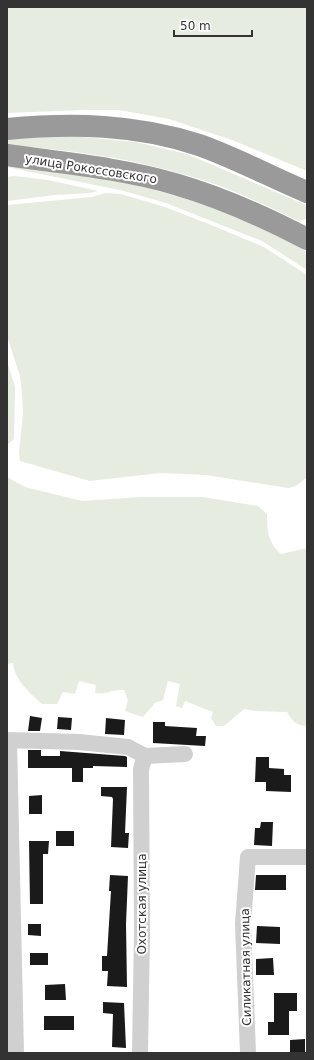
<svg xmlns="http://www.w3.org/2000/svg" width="314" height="1060" font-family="'DejaVu Sans',sans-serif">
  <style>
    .green { fill: #e6ecdf }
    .building { fill: #1a1a1a }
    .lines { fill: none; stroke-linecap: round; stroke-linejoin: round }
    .minor { stroke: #d0d0d0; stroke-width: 16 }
    .highway { stroke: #9a9a9a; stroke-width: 22 }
    .labels { text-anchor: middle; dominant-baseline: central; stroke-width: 4; stroke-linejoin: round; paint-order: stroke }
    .street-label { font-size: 12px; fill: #333; stroke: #fff }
  </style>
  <rect width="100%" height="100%" fill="#fff"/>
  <path class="green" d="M 7,7 L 307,7 L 307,171 L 232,140 L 169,119 L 119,110 L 84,110 L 7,113 Z
    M 50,134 L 135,142 L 187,154 L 306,205 L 307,219 L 299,221 L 294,219 C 261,203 228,187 193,177 C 132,158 70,150 7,145 L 7,137 Z
    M 7,162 C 110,177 217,197 307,252 L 307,270 L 262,241 L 166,203 L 124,191 L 7,167 Z
    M 14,176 L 48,180 L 98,191 L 90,193 L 55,195 L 7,201 L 7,177 Z
    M 105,193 L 121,194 L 165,207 L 216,227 L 264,247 L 307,275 L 307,477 L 296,486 L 288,488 L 206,475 L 160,473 L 90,481 L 20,461 L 19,452 L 23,413 L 22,393 L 20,376 L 7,336 L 7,205 L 92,197 Z
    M 7,361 L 15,387 L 14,439 L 7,445 Z
    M 7,477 L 25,487 L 82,501 L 141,497 L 203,497 L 258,506 L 267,514 C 267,530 268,543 281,554 L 307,548 L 307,726 C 297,726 292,721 287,712 L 256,711 L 244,709 L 224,726 L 216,726 L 211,718 L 213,712 L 185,701 L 182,708 L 176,706 L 180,684 L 168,681 L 163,700 L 155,703 L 143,717 L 125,711 L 128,700 L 124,690 C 110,689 108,695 95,693 L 96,685 L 79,681 L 75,694 L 63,692 L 57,704 L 42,704 C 30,693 15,681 13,663 L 7,664 Z"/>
  <path class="building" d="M 30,716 L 42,718 L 40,731 L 28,731 Z
    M 58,717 L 72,718 L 71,730 L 57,729 Z
    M 106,718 L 125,720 L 124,735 L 105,734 Z
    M 153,722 L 165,722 L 165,726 L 197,728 L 196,736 L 206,736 L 205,746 L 153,743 Z
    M 28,750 L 41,750 L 41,756 L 60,756 L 60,751 L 125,756 L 127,757 L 127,767 L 93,766 L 93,768 L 83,768 L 83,782 L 72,782 L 72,768 L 28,768 Z
    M 256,757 L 269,757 L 269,768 L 284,769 L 284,775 L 291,775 L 291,792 L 266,791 L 266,782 L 255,782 Z
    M 101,787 L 127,787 L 125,833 L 129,833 L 128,848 L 111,847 L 113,799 L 112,797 L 101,796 Z
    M 42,795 L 42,814 L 29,814 L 29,796 Z
    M 261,822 L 273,822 L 272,846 L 254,845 L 255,828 L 260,828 Z
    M 56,831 L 74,831 L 74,846 L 56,846 Z
    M 29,841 L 49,841 L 48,854 L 43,854 L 43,904 L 30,904 Z
    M 110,875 L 128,876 L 126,924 L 127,987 L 107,986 L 108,971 L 102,971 L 102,956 L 107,956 L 111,891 L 109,891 Z
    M 256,875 L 286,875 L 286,890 L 255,890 Z
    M 28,924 L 41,924 L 41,936 L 28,935 Z
    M 257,926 L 280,927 L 280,944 L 256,943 Z
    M 30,953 L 48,953 L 48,965 L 30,965 Z
    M 273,958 L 274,975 L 256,975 L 256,959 Z
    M 65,984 L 66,1000 L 45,1000 L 45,985 Z
    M 274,993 L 297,993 L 297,1011 L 289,1011 L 289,1035 L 268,1035 L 268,1022 L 274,1022 Z
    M 103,1002 L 124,1003 L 126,1048 L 112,1047 L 113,1014 L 103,1013 Z
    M 44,1016 L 74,1016 L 74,1030 L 44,1030 Z
    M 305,1039 L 305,1053 L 290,1053 L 290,1040 Z"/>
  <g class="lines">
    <path class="minor" d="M 7,740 L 79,742 L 128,747 L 145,756 L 185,754
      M 9,741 L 16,1053
      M 140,1053 L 142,932 L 141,769 L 145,756
      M 248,1053 L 243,924 L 248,857 L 307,857"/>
    <path class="highway" d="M 7,129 C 72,123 136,124 199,145 C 236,158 271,177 307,192
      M 7,155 C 63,163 121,168 175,184 C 220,197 265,217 307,239"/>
  </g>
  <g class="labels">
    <g class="street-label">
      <text transform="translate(91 169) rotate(9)">улица Рокоссовского</text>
      <text transform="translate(142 904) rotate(-90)">Охотская улица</text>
      <text transform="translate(246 967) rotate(-91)">Силикатная улица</text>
    </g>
  </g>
  <rect width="314" height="1060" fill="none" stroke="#333333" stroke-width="16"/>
  <path d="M174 30v6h78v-6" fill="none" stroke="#333333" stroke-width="2"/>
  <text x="180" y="30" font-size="12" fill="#333333" stroke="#ffffff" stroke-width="3" paint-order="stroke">50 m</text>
</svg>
